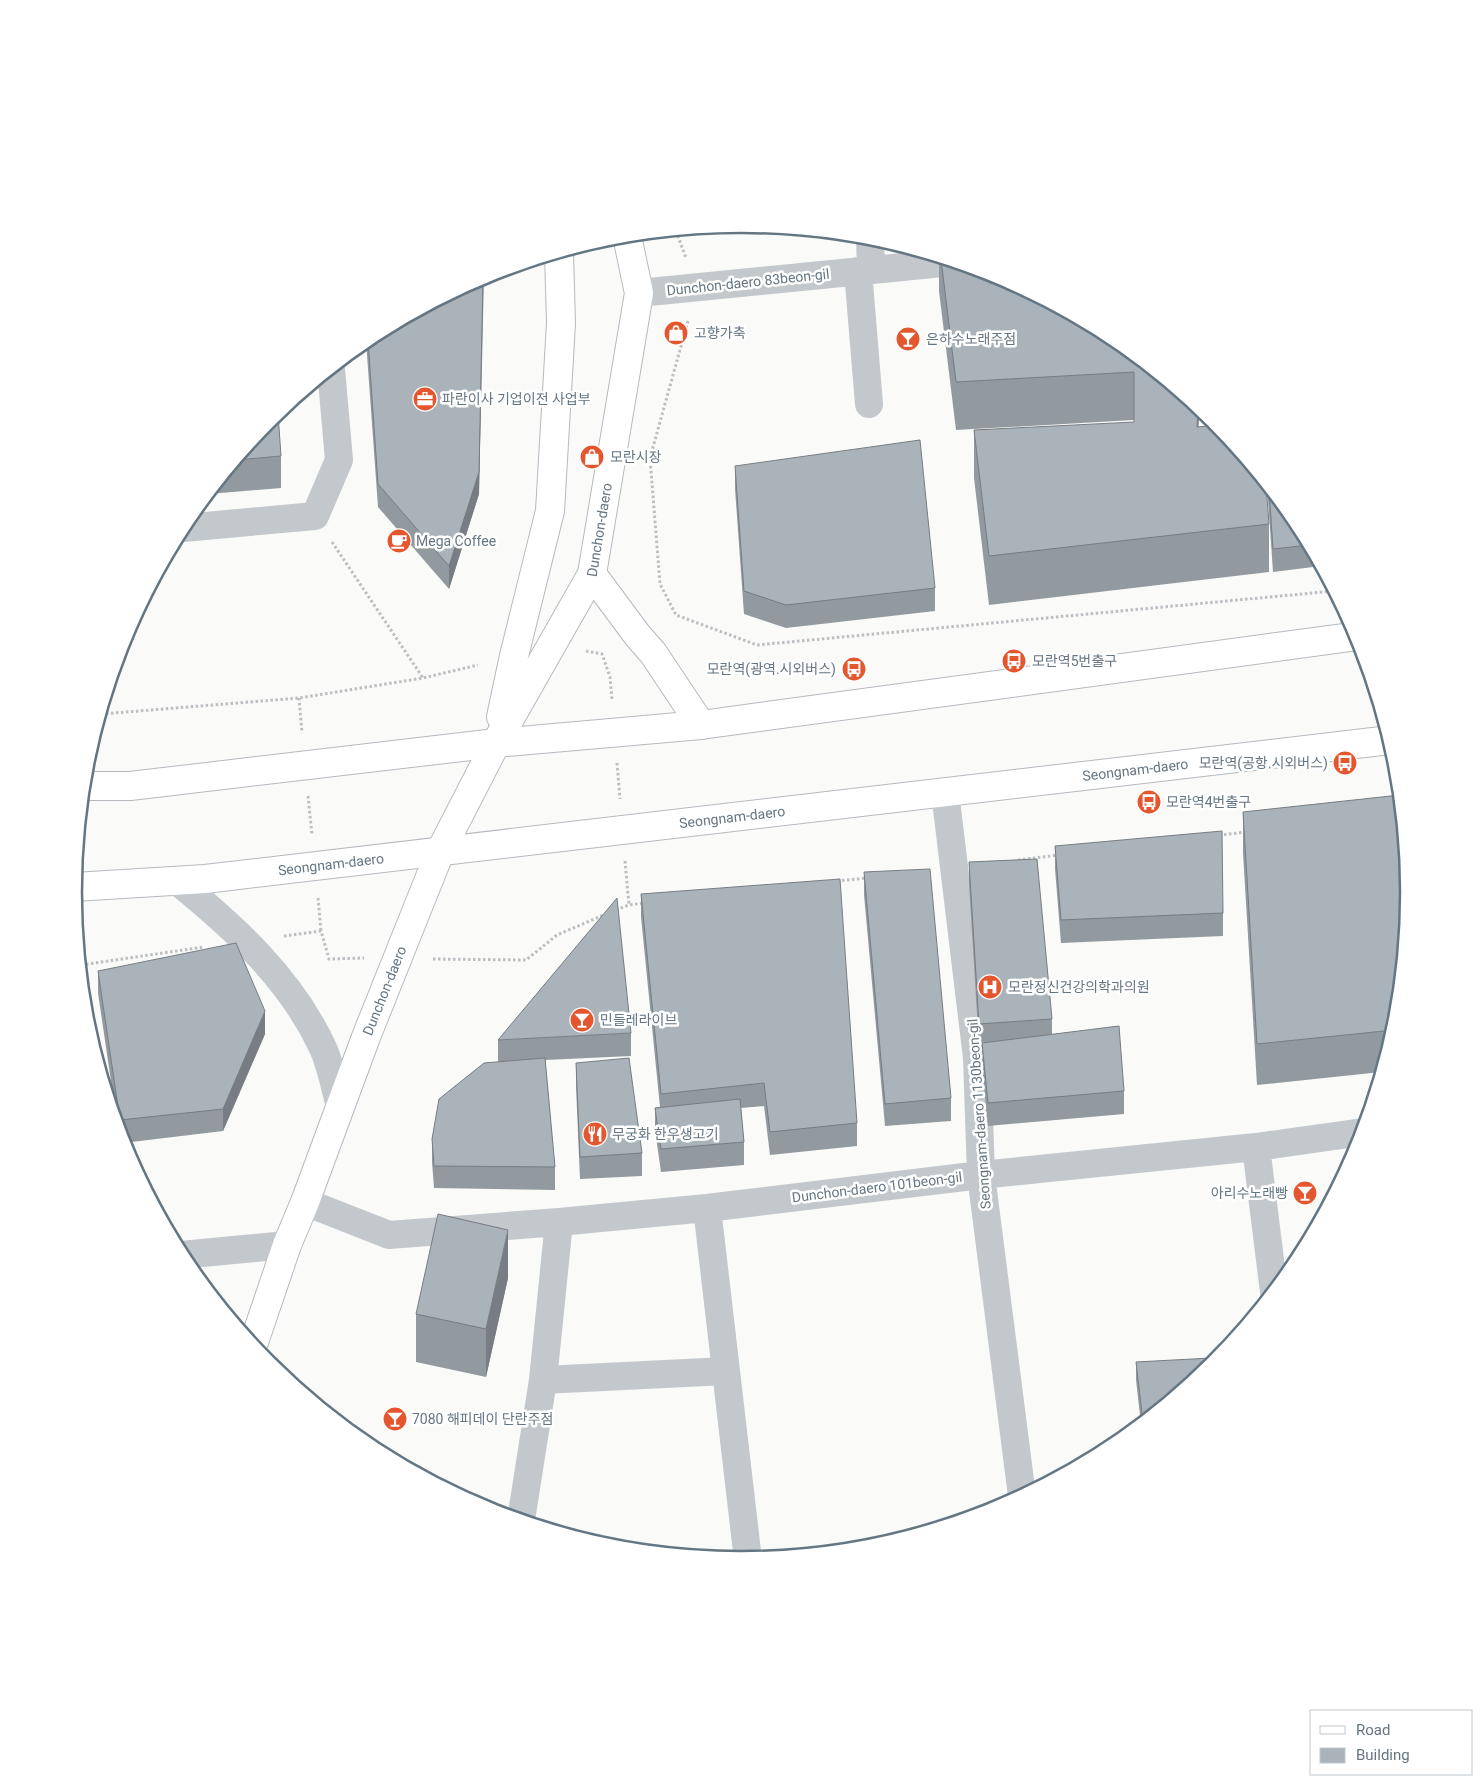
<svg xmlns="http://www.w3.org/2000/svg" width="1483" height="1785" font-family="Roboto,'Noto Sans KR',sans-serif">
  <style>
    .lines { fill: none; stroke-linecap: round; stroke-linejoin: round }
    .major-casing { stroke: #b5babe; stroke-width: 30 }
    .path { stroke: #bbbfc2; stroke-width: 3; stroke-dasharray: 2.5 2.5; stroke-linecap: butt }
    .minor { stroke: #c3c8cc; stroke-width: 28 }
    .major { stroke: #fff; stroke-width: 28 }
    .wall { fill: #929a9f }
    .shaded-wall { fill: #777d82 }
    .building { fill: #aab3b9; stroke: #777d82 }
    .labels { text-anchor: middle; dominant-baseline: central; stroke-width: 5; stroke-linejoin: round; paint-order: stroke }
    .street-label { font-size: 14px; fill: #657683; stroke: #fff }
    .poi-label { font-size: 14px; fill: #657683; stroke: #fff; text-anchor: start }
    .rim { fill: none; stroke: #657683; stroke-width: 2.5 }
  </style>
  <rect width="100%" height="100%" fill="#fafaf8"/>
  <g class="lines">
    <defs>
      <g id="major">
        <path d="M 592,574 L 638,636 L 653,653 L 701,725"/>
        <path d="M 501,717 L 514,656 L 550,511 L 561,323 L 559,253"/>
        <path d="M 84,786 L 130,786 L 496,743 L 701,725 L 1358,636"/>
        <path id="s1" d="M 74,887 L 205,879 L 1390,740"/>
        <path id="s2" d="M 253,1345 L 287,1245 L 305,1202 L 366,1037 L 440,852 L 496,743 L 592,574 L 639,293 L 627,236"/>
      </g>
    </defs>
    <use href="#major" class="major-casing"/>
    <path class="path" d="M 676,231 L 686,258
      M 688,321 L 650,458 L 660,584 L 676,615 L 757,645 L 1334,591
      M 332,542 L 423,678
      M 586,651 L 602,654 L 610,677 L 612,700
      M 299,698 L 302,733
      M 101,714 L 299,698 L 423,678 L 478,665
      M 617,763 L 620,799
      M 308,796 L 312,835
      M 1219,835 L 1247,832
      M 1018,860 L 1059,855
      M 625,861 L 629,905
      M 837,881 L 868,878
      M 318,898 L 321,931
      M 616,910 L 629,905 L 644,903
      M 284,936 L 321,931 L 329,959 L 364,958
      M 433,959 L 526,960 L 557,935 L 606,914
      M 81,965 L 204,947"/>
    <path class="minor" d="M 870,237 L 871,269
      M 858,271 L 869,404
      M 639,293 L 953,262
      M 183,528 L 315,516 L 339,460 L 331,369
      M 945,792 L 977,1058 L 981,1175 L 1022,1496
      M 177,881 C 235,928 291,979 323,1048 C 331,1066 335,1088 340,1107
      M 1256,1147 L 1274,1292
      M 305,1202 L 389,1235 L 559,1222 L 707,1208 L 981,1175 L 1256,1147 L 1363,1132
      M 707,1208 L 748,1560
      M 181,1255 L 287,1245
      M 543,1380 L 726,1371
      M 521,1520 L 543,1380 L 559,1222"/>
    <use href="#major" class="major"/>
  </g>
  <path class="wall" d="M 939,258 L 997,276 L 1113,337 L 1211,418 L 1199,419 L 1198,427 L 1269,524 L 1269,572 L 989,605 L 974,478 L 974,430 L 1134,423 L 1134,420 L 956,430 L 939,291 Z
    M 484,277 L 479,494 L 449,589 L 378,507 L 366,341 L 371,337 Z
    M 270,420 L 281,456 L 281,488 L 209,494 Z
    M 735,466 L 935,588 L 935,611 L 786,628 L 744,614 L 735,489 Z
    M 1267,485 L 1297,522 L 1321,566 L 1273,572 Z
    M 1243,812 L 1396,1023 L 1381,1072 L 1257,1085 L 1243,853 Z
    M 1055,846 L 1223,913 L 1223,936 L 1061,943 L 1055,869 Z
    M 969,862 L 1052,1019 L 1052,1034 L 1124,1091 L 1124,1114 L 988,1126 L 982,1066 L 982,1047 L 979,1047 L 969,884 Z
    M 864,872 L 951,1098 L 951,1121 L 885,1126 L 864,895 Z
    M 641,894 L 857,1123 L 857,1146 L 770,1155 L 764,1106 L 741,1108 L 744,1142 L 744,1165 L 661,1172 L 655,1130 L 655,1108 L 660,1107 L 641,917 Z
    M 98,971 L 265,1034 L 223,1131 L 123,1143 L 117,1122 L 98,993 Z
    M 631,1033 L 631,1056 L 545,1060 L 555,1167 L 555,1190 L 434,1188 L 432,1162 L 432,1139 L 498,1062 L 498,1040 Z
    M 576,1063 L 642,1153 L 642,1176 L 580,1179 L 576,1086 Z
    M 508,1278 L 486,1377 L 416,1362 L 416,1314 Z
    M 1136,1362 L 1212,1366 L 1141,1424 L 1136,1380 Z"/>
  <path class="shaded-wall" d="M 483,277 L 479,494 L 449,589 L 449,566 Z
    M 1198,407 L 1199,408 L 1197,476 Z
    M 265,1011 L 265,1034 L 223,1131 L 223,1109 Z
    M 508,1230 L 508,1278 L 486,1377 L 486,1329 Z"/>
  <path class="building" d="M 941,259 L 997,276 L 1113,337 L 1198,407 L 1197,427 L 1218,425 L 1266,484 L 1269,524 L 989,556 L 974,430 L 1134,422 L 1134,372 L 956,382 Z
    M 483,277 L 479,472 L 449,566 L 378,484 L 368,340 L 371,337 Z
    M 278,413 L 281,456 L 237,460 L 270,420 Z
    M 920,440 L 935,588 L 786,605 L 744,591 L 735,466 Z
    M 1269,488 L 1297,522 L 1309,545 L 1273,549 Z
    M 1400,795 L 1409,893 L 1396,1023 L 1394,1030 L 1257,1044 L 1243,812 Z
    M 1222,831 L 1223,913 L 1061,920 L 1055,846 Z
    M 1037,859 L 1052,1019 L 979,1024 L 969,862 Z
    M 930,869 L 951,1098 L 885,1104 L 864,872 Z
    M 840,879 L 857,1123 L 770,1132 L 764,1083 L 661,1094 L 641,894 Z
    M 617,898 L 631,1033 L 498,1040 Z
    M 236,943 L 265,1011 L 223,1109 L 120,1120 L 98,971 Z
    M 1119,1026 L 1124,1091 L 988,1103 L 982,1043 Z
    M 545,1058 L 555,1167 L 434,1166 L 432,1139 L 439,1099 L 484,1063 Z
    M 629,1058 L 642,1153 L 580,1157 L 576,1063 Z
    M 740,1099 L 744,1142 L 661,1149 L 655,1108 Z
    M 438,1214 L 508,1230 L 486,1329 L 416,1314 Z
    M 1211,1358 L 1212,1366 L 1143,1422 L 1136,1362 Z
    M 1039,1487 L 1028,1493 L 1028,1488 Z"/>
  <defs>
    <symbol id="shop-disc" viewBox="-11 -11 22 22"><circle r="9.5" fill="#e4572e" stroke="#fff"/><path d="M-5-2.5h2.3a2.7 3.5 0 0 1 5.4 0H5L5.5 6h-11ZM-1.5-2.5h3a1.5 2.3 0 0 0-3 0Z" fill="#fff"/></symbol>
    <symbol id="bar-disc" viewBox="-11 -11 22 22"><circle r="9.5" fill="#e4572e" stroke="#fff"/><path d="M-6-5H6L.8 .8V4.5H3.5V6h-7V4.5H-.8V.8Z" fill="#fff"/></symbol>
    <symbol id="office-disc" viewBox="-11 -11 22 22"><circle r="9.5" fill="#e4572e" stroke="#fff"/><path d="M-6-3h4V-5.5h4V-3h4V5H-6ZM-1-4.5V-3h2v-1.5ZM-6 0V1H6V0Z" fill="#fff"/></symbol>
    <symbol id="cafe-disc" viewBox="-11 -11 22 22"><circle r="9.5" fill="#e4572e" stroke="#fff"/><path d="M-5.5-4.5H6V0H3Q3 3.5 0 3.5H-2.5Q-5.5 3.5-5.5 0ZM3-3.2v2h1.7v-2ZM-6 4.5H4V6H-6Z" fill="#fff"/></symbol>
    <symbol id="bus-disc" viewBox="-11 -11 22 22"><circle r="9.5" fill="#e4572e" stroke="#fff"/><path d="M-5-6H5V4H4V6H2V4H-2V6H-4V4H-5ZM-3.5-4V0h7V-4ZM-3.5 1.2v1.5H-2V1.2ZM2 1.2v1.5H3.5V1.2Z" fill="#fff"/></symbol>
    <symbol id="hospital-disc" viewBox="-11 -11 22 22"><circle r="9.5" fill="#e4572e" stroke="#fff"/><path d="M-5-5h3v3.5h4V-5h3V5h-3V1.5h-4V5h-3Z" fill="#fff"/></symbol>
    <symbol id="restaurant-disc" viewBox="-11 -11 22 22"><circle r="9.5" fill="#e4572e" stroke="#fff"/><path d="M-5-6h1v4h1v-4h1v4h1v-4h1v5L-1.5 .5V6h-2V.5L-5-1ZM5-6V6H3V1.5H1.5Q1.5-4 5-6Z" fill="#fff"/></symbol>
  </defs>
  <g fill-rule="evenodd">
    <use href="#shop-disc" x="662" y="319" width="28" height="28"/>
    <use href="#bar-disc" x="894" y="325" width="28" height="28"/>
    <use href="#office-disc" x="411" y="385" width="28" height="28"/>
    <use href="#shop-disc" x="578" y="443" width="28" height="28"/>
    <use href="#cafe-disc" x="385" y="527" width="28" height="28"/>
    <use href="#bus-disc" x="1000" y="647" width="28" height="28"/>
    <use href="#bus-disc" x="840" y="655" width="28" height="28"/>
    <use href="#bus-disc" x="1331" y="749" width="28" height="28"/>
    <use href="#bus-disc" x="1135" y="788" width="28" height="28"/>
    <use href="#hospital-disc" x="976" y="973" width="28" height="28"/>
    <use href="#bar-disc" x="568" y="1006" width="28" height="28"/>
    <use href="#restaurant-disc" x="581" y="1120" width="28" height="28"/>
    <use href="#bar-disc" x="1291" y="1179" width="28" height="28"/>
    <use href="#bar-disc" x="381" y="1405" width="28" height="28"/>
  </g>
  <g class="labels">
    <g class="street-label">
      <text transform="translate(748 282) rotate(-6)">Dunchon-daero 83beon-gil</text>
      <text stroke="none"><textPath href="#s2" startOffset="889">Dunchon-daero</textPath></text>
      <text stroke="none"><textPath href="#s1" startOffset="1068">Seongnam-daero</textPath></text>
      <text stroke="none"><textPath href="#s1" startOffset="662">Seongnam-daero</textPath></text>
      <text stroke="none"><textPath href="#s1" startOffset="258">Seongnam-daero</textPath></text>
      <text stroke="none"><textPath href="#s2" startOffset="378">Dunchon-daero</textPath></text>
      <text transform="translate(979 1114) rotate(-94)">Seongnam-daero 1130beon-gil</text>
      <text transform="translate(877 1187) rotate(-7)">Dunchon-daero 101beon-gil</text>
    </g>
    <g class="poi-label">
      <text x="694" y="333">고향가축</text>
      <text x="926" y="339">은하수노래주점</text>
      <text x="442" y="399">파란이사 기업이전 사업부</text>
      <text x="610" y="457">모란시장</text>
      <text x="416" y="541">Mega Coffee</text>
      <text x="1032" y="661">모란역5번출구</text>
      <text x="836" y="669" text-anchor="end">모란역(광역.시외버스)</text>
      <text x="1328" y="763" text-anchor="end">모란역(공항.시외버스)</text>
      <text x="1166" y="802">모란역4번출구</text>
      <text x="1008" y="987">모란정신건강의학과의원</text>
      <text x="600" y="1020">민들레라이브</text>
      <text x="612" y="1134">무궁화 한우생고기</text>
      <text x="1288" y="1193" text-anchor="end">아리수노래빵</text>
      <text x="412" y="1419">7080 해피데이 단란주점</text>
    </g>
  </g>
  <path d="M0 0H1483V1785H0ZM82 892a659 659 0 1 1 1318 0a659 659 0 1 1-1318 0Z" fill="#fff" fill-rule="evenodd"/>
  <path class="rim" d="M82 892a659 659 0 1 1 1318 0a659 659 0 1 1-1318 0Z"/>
  <rect x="1310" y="1710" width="162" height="65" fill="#ffffff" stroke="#c1c8cd"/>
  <rect x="1320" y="1726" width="25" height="8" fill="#ffffff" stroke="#c1c8cd"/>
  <text x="1356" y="1735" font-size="15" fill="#657683">Road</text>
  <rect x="1320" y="1748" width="25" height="15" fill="#aab3b9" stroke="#c1c8cd"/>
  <text x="1356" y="1760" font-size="15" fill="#657683">Building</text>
</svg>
